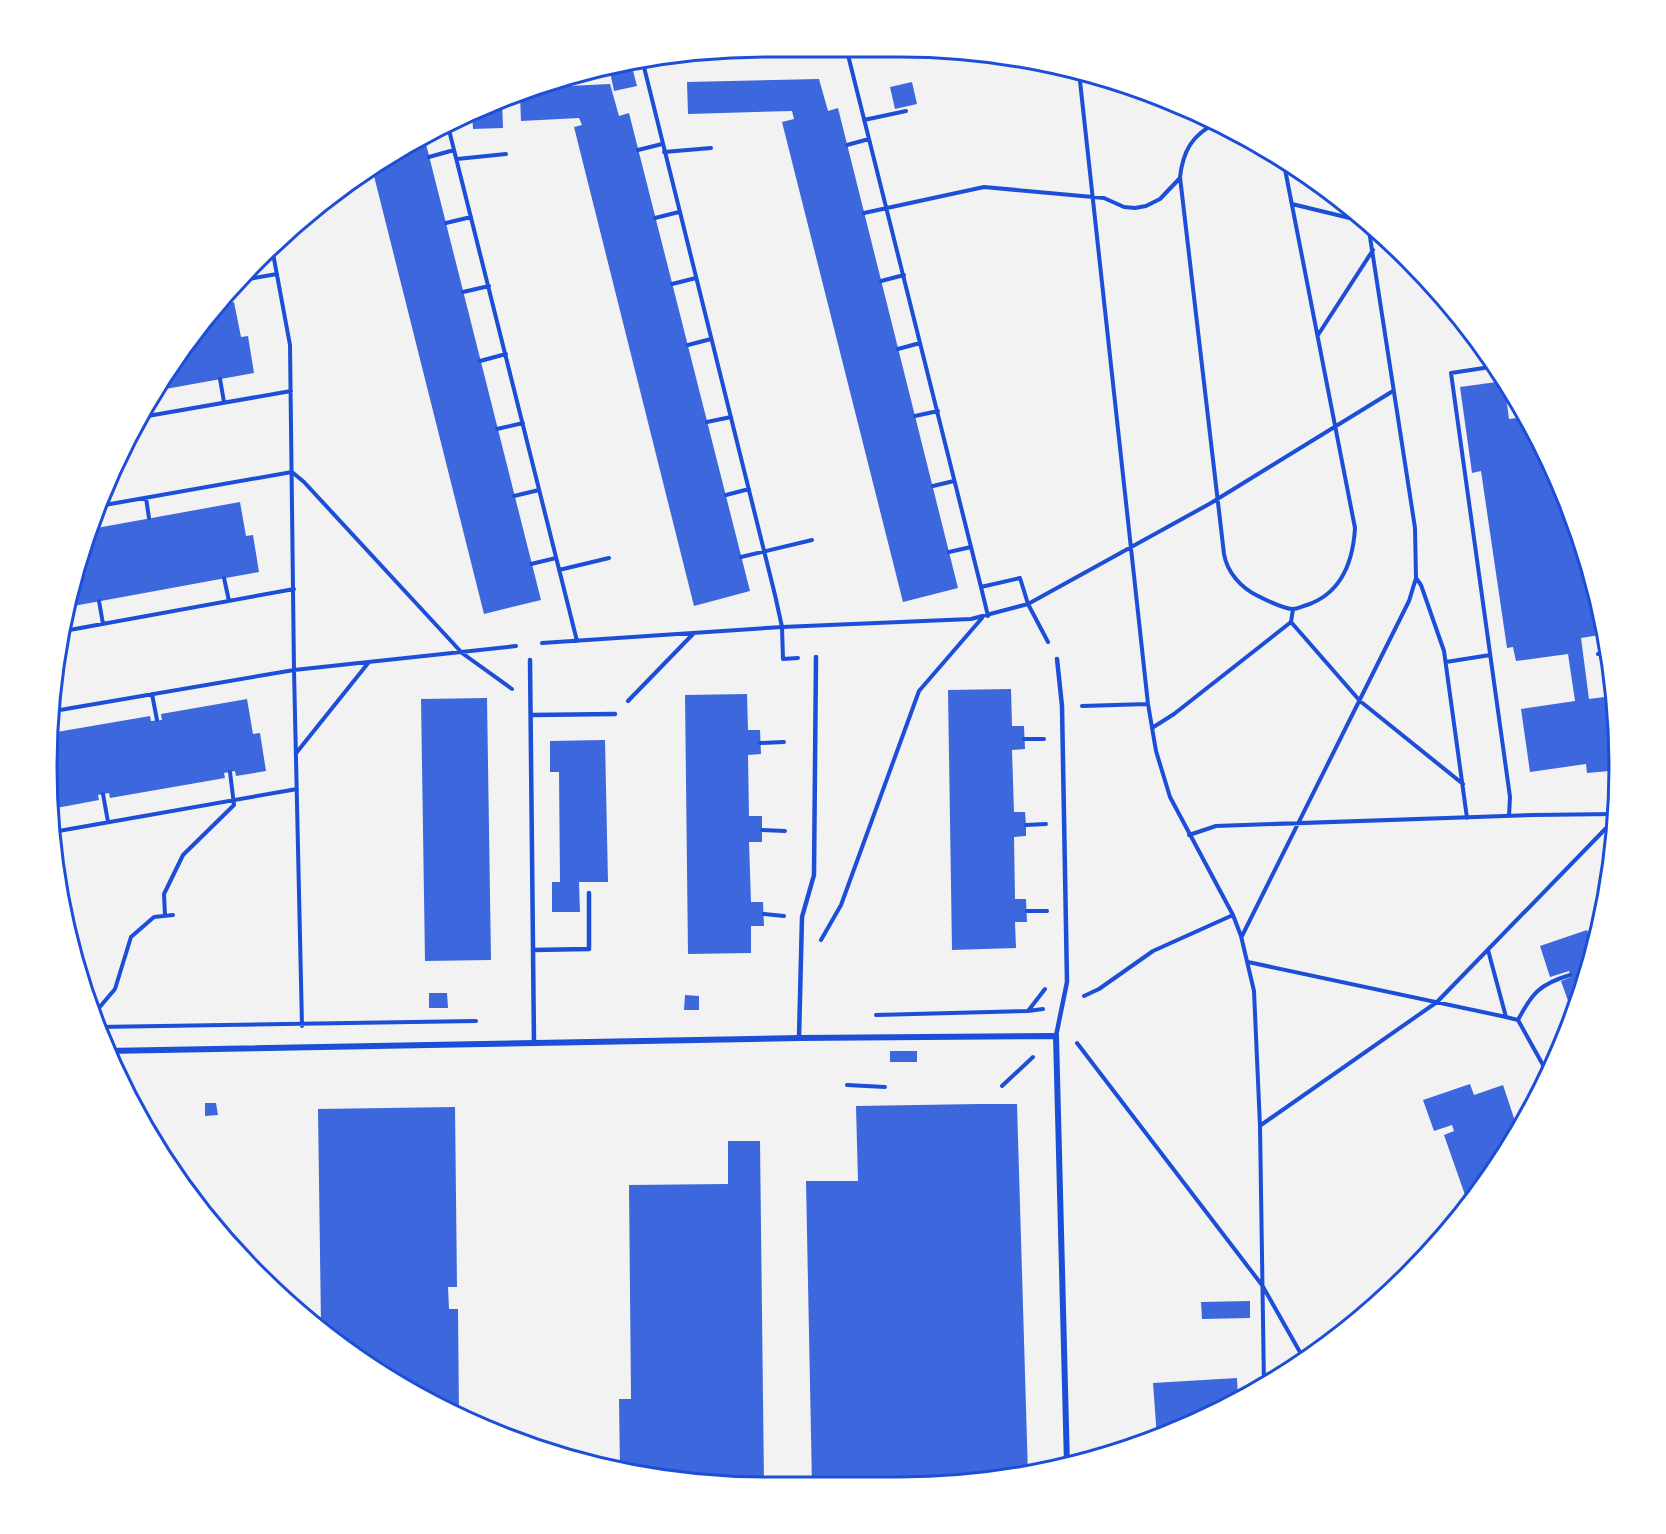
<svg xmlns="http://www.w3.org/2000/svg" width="1666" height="1534" font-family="Literata,serif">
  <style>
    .building { fill: #3d67dc }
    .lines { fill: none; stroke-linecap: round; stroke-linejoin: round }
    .path { stroke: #1d4ed8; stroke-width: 4 }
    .service { stroke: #1d4ed8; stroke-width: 4.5 }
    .minor { stroke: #1d4ed8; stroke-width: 6 }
    .rim { fill: none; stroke: #1d4ed8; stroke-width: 3 }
  </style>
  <rect width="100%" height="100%" fill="#f2f2f2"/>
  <path class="building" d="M 632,67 L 637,86 L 614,91 L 610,72 Z
    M 819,79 L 828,111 L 838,108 L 958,588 L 903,602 L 782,122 L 794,119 L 792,111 L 688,114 L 687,82 Z
    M 912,82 L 917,104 L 895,109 L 890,87 Z
    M 610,84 L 619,116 L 629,113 L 750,591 L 694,606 L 574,127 L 582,125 L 579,118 L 521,121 L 520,96 L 547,87 Z
    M 502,102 L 503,128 L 473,129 L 472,113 Z
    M 424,136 L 541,600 L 484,614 L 372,168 Z
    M 234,302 L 241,337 L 248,336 L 254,373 L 160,390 L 216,305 Z
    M 1504,381 L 1509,419 L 1525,417 L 1565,492 L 1606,627 L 1606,634 L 1581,638 L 1589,699 L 1612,696 L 1619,759 L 1608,761 L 1609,771 L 1587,773 L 1586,764 L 1530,772 L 1521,709 L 1575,701 L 1568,654 L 1516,661 L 1513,647 L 1507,648 L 1481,471 L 1472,473 L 1460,387 Z
    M 240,502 L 246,536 L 253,535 L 259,572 L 68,607 L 71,581 L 91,529 Z
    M 1011,689 L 1012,726 L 1024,726 L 1025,749 L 1012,750 L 1014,812 L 1025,812 L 1026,825 L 1026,836 L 1014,837 L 1015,899 L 1026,899 L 1027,922 L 1015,922 L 1016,948 L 952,950 L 948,690 Z
    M 747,694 L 748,730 L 760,730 L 761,754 L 748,755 L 749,816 L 762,816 L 762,842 L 749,842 L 751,902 L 763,902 L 764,926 L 751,926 L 751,953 L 688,954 L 685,695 Z
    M 487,698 L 491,960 L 425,961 L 421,699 Z
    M 247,699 L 253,734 L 260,733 L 266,771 L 236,776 L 235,771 L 224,773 L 225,778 L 110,798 L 109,793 L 98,795 L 99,800 L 51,809 L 47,767 L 51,733 L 150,716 L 151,721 L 162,720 L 161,714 Z
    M 605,740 L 608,882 L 579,882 L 580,912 L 552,912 L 552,882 L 560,882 L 559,772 L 550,772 L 550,741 Z
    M 1587,930 L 1591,941 L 1596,939 L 1573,1015 L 1561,981 L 1571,977 L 1569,971 L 1550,977 L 1540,946 Z
    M 429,993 L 447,993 L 448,1008 L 429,1008 Z
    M 685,995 L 699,996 L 699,1010 L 684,1010 Z
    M 890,1051 L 917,1051 L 917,1062 L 890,1062 Z
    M 1470,1084 L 1474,1095 L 1503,1085 L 1518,1130 L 1498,1168 L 1479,1190 L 1465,1195 L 1444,1135 L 1454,1131 L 1452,1125 L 1434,1131 L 1423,1100 Z
    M 205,1103 L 216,1103 L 218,1115 L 205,1116 Z
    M 979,1104 L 1017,1104 L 1028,1475 L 899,1487 L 812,1485 L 806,1181 L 858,1181 L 856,1106 Z
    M 455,1107 L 457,1287 L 448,1287 L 449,1309 L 458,1309 L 459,1415 L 406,1391 L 321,1325 L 318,1109 Z
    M 728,1141 L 760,1141 L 764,1484 L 673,1481 L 620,1469 L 619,1399 L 631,1399 L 629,1185 L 728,1184 Z
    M 1250,1301 L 1250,1318 L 1202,1319 L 1201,1302 Z
    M 1237,1378 L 1238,1399 L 1174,1433 L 1157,1438 L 1153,1383 Z"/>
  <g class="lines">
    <path class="path" d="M 846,47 L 981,587 L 1020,578 L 1028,604 L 1048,642
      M 642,59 L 775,595 L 782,627 L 783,659 L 798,658
      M 1079,72 L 1148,704 L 1156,751 L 1170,797 L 1233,915 L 1241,936 L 1254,991 L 1260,1126 L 1264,1385
      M 864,120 L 906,111
      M 447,122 L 577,641
      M 1216,123 C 1192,135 1183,151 1180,177 L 1224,554 C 1227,572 1241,588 1258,596 C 1266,600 1285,609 1293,609 C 1297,609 1303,606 1307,605 C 1342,593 1353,562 1355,528 L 1283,159
      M 847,145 L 869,139
      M 638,150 L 662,144
      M 664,152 L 711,148
      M 429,157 L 454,150
      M 457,159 L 506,154
      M 1292,204 L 1366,222
      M 864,213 L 984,187 L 1104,198 L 1124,207 L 1135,208 L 1146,206 L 1160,199 L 1180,178
      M 655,218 L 679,212
      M 446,223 L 471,217
      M 272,248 L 290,345 L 294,670 L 302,1026
      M 237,281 L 277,274
      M 881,281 L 904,275
      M 672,284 L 696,278
      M 463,292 L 489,286
      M 1318,335 L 1373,250
      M 688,345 L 711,339
      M 898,349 L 920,343
      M 480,361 L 506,354
      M 1497,366 L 1451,373 L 1510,797 L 1509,816
      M 220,379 L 224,402
      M 915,416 L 938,411
      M 142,417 L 291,391
      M 707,422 L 731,417
      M 497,429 L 523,423
      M 933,486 L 954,481
      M 726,495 L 749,489
      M 514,496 L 539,490
      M 146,498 L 149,518
      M 99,506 L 292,472 L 304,482 L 451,641 L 462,653 L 512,689
      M 949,552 L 971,547
      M 741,557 L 812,540
      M 531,564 L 556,558
      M 559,570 L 609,558
      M 224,578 L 229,601
      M 1416,578 L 1421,585 L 1444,651 L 1467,818
      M 981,587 L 988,616
      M 99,601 L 103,624
      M 1293,609 L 1291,622 L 1360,701 L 1463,784
      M 64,631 L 294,589
      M 542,643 L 782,627 L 971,619 L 1028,604 L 1211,503 L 1393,391
      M 1598,654 L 1608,652
      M 1446,662 L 1490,655
      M 152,694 L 157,720
      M 628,701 L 694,633
      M 1082,706 L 1148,704
      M 54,711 L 294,670 L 516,646
      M 1152,728 L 1174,714 L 1291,622
      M 1024,739 L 1044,739
      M 760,743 L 784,742
      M 297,752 L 369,662
      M 103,794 L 108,822
      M 1026,825 L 1046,824
      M 762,830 L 785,831
      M 53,832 L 297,789
      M 1189,835 L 1216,826 L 1533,815 L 1615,814
      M 1027,911 L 1047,911
      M 764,914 L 784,916
      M 165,916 L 164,894 L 183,855 L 234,805 L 230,772
      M 1242,936 L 1409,601 L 1416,578 L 1415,528 L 1368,224
      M 821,940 L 841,905 L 919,691 L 982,618
      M 1248,962 L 1506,1017 L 1488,950
      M 1084,996 L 1099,989 L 1153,951 L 1233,915
      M 1028,1011 L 1045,989
      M 93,1015 L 115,989 L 131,937 L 154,917 L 173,915
      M 876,1015 L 1028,1011 L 1043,1009
      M 1506,1017 L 1518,1020 L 1548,1074
      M 1518,1020 C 1532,993 1540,984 1570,975
      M 97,1027 L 476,1021
      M 1077,1043 L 1262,1285 L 1305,1361
      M 847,1085 L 885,1087
      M 1002,1086 L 1033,1057
      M 1261,1125 L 1437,1002 L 1614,820"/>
    <path class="service" d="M 530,660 L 534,1044
      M 531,715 L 615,714
      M 533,950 L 589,949 L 589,893
      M 1056,1036 L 1067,982 L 1062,706 L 1057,659
      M 799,1038 L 802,917 L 814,875 L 816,657"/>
    <path class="minor" d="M 106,1051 L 799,1038 L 1056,1036 L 1067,1465"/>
  </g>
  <path d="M0 0H1666V1534H0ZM767 57H899A710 710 0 0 1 1609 767V767A710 710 0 0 1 899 1477H767A710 710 0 0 1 57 767V767A710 710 0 0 1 767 57Z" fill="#fff" fill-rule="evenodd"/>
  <path class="rim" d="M767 57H899A710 710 0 0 1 1609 767V767A710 710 0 0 1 899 1477H767A710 710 0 0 1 57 767V767A710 710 0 0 1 767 57Z"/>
</svg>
